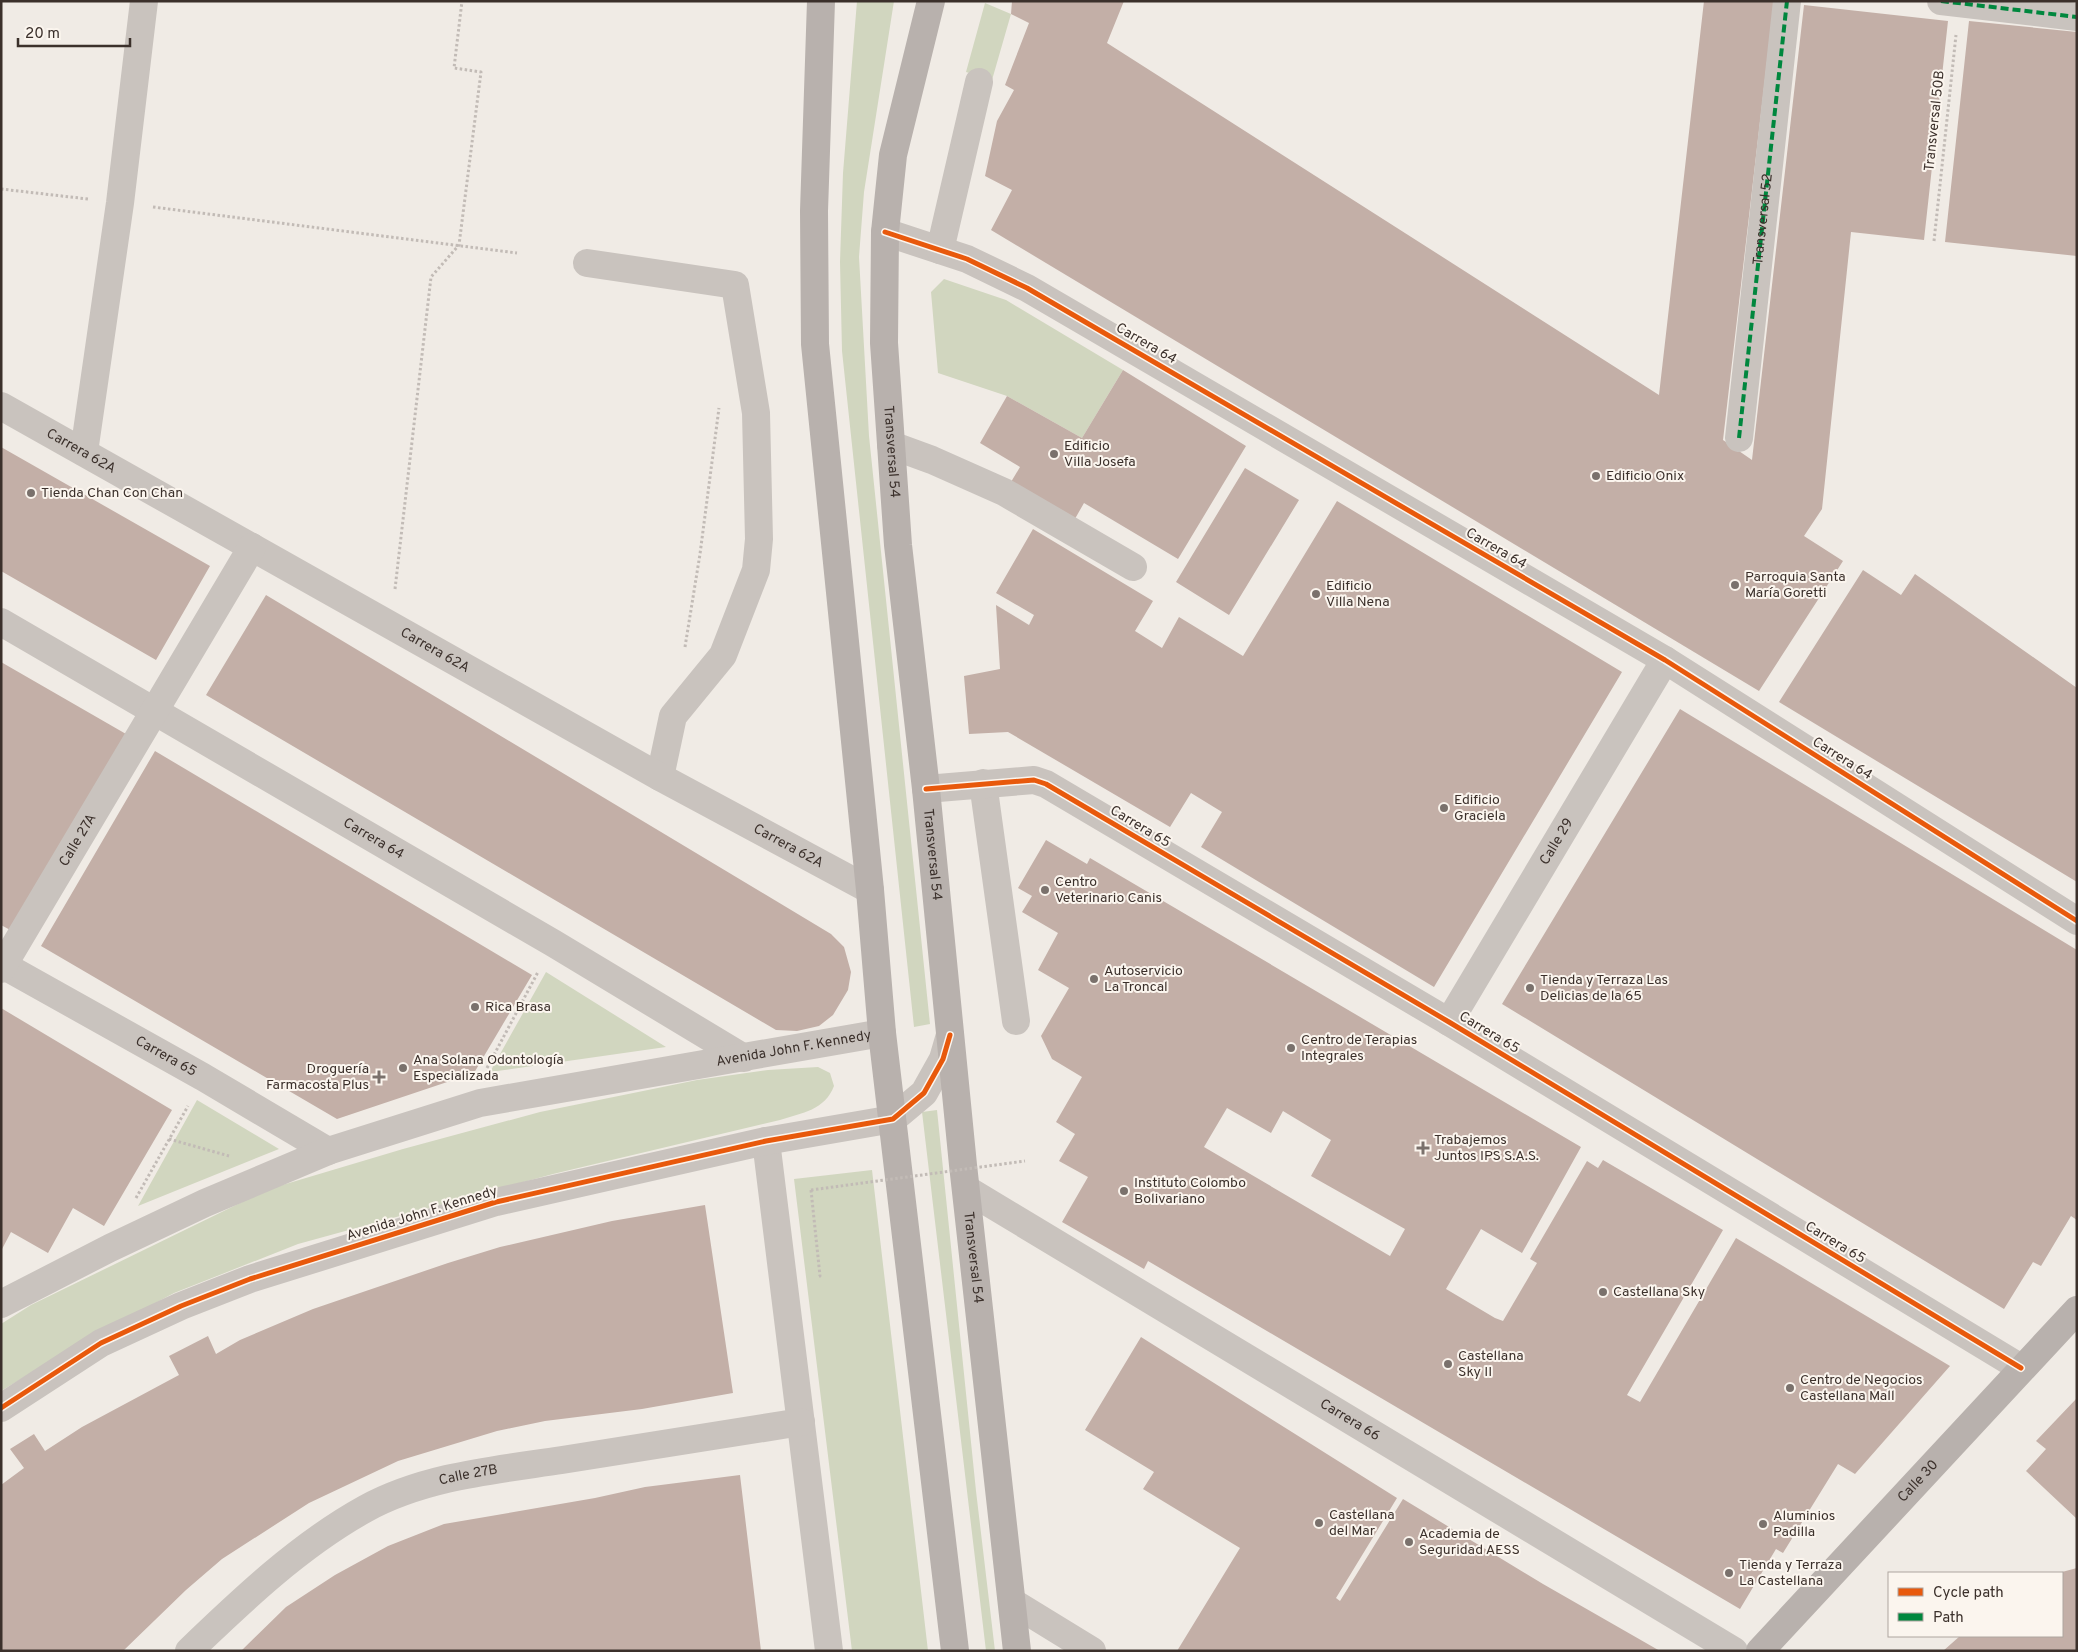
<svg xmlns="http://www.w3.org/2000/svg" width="2078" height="1652" font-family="Overpass,sans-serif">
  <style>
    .green { fill: #d1d6bf }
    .building { fill: #c3afa7; fill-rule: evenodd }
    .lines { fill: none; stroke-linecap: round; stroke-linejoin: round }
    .path { stroke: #c2bbb6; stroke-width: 3; stroke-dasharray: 2.5 2.5; stroke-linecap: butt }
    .minor { stroke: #c9c3be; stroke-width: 28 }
    .major { stroke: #b8b1ad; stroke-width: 28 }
    .path-bridge { stroke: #c2bbb6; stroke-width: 3; stroke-dasharray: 2.5 2.5; stroke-linecap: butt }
    .quiet { stroke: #00873e; stroke-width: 4; stroke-dasharray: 8 4; stroke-linecap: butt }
    .cycleway-casing { stroke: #fbf5ee; stroke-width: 8 }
    .cycleway { stroke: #e8590c; stroke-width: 5 }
    .poi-dot { fill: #7a716c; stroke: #fbf5ee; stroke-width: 2 }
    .labels { text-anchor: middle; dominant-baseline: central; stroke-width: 4; stroke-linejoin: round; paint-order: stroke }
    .street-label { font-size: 14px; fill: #3b302b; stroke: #fbf5ee }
    .poi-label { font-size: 14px; fill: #3b302b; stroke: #fbf5ee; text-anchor: start }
  </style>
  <rect width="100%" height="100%" fill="#f0ebe5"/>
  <path class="green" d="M 857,1 L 894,1 L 864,192 L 859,257 L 869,436 L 930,1024 L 914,1027 L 842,351 L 840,262 L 843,173 Z
    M 985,3 L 1011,14 L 992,80 L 966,72 Z
    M 944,279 L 1006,300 L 1123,370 L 1082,438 L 1007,396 L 938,373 L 931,292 Z
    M 546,972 L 666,1047 L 490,1072 Z
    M 818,1067 L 830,1073 L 834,1086 C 825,1110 802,1113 780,1120 L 553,1174 L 298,1244 L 174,1293 L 81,1343 L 1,1391 L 1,1324 L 31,1305 L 269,1189 L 403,1149 L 540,1112 L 697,1080 L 768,1070 Z
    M 197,1100 L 279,1149 L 138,1206 Z
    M 937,1110 L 976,1491 L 995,1651 L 986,1651 L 922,1112 Z
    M 872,1170 L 928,1651 L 852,1651 L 794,1179 Z"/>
  <path class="building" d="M 1012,1 L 1124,1 L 1107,43 L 1659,395 L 1704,1 L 1774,1 L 1723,440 L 1752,460 L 1804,5 L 1948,21 L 1924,240 L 1851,232 L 1822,509 L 1804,536 L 1843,561 L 1759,691 L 991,230 L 1012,190 L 985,176 L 997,121 L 1014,90 L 1005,85 L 1029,23 L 1011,14 Z
    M 1969,21 L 2077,32 L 2077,256 L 1945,242 Z
    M 1123,370 L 1246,446 L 1178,559 L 1084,503 L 1072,524 L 1008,487 L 1020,467 L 980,443 L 1007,396 L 1082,438 Z
    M 1,447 L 210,566 L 156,660 L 1,571 Z
    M 1245,468 L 1299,500 L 1229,615 L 1176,582 Z
    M 1337,501 L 1622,672 L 1434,987 L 1201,847 L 1222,812 L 1191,793 L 1170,827 L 1008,732 L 969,734 L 964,676 L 1000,669 L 996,605 L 1029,625 L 1034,615 L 996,593 L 1033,529 L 1153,601 L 1135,631 L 1162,648 L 1179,617 L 1243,656 Z
    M 1863,570 L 1901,595 L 1915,574 L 2077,688 L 2077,882 L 1779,702 Z
    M 266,595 L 831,934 L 844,947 L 851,972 L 848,990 L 833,1015 L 819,1026 L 797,1031 L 776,1030 L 206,695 Z
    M 1,662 L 126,734 L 12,931 L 1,925 Z
    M 1680,709 L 2077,950 L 2077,1220 L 2071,1216 L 2041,1266 L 2033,1262 L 2004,1309 L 1502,1004 Z
    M 155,751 L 532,975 L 474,1073 L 337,1119 L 41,946 Z
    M 1046,840 L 1087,864 L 1090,858 L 1581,1147 L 1522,1253 L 1481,1229 L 1446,1289 L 1495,1318 L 1503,1321 L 1537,1263 L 1530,1259 L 1587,1161 L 1598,1168 L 1603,1160 L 1723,1230 L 1627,1395 L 1640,1402 L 1736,1238 L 1950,1366 L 1855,1474 L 1838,1464 L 1783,1553 L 1776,1549 L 1740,1609 L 1148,1261 L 1144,1269 L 1062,1222 L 1088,1177 L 1059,1161 L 1075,1134 L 1056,1122 L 1082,1077 L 1052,1059 L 1041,1036 L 1069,988 L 1038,970 L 1058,933 L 1022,912 L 1032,896 L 1018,888 ZM 1227,1108 L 1271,1133 L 1283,1111 L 1331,1140 L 1311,1176 L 1405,1229 L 1390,1256 L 1204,1147 Z
    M 1,1008 L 172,1110 L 104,1226 L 73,1208 L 48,1253 L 11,1232 L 1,1251 Z
    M 705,1205 L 733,1393 L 642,1409 L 545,1421 L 497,1431 L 398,1461 L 309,1503 L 222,1559 L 186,1590 L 123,1651 L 1,1651 L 1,1485 L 24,1468 L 10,1449 L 34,1434 L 45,1451 L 82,1427 L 179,1375 L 169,1356 L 208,1336 L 216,1354 L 240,1340 L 313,1309 L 448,1263 L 500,1247 L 612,1221 Z
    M 1141,1337 L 1397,1498 L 1336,1598 L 1340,1601 L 1403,1499 L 1543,1584 L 1660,1651 L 1177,1651 L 1240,1548 L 1143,1489 L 1154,1472 L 1085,1430 Z
    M 2077,1398 L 2077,1519 L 2026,1471 L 2046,1449 L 2036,1441 Z
    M 740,1475 L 761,1651 L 241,1651 L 286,1607 L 335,1575 L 388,1546 L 444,1524 L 595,1498 L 645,1487 Z
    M 2077,1568 L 2077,1651 L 1943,1651 L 1960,1636 L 2062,1636 L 2062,1572 Z"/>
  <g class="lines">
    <path class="path" d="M 1,189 L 88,199
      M 153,207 L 517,253
      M 1934,241 L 1956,35
      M 395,589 L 431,277 L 459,245 L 481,72 L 454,68 L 462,1
      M 685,647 L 700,554 L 719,408
      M 487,1068 L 538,972
      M 169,1139 L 229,1156
      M 811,1190 L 820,1276 L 817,1277
      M 136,1198 L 188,1106"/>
    <g class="minor">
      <path d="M 1941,1 L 2077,17"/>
      <path d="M 885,232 L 967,259 L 1027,288 L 1665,660 L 2077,921"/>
      <path d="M 940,250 L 979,82"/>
      <path d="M 587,263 L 735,285 L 756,413 L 759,539 L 756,570 L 723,655 L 673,716 L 660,777"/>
      <path id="s1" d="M 1,406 L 660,777 L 870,890"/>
      <path d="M 1739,438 L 1787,1"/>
      <path d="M 891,445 L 932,460 L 1004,492 L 1133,567"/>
      <path d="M 84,452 L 120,203 L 144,1"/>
      <path id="s2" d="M 1,622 L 553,943 L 744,1058"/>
      <path d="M 983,783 L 1016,1021"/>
      <path d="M 926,789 L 1034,780 L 1046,784 L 1449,1022 L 2021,1368"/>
      <path id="s3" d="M 1,964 L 203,1077 L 328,1151"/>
      <path id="s4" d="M 1,969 L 252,547"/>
      <path id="s5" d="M 1449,1022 L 1665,660"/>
      <path d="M 766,1141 L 829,1651"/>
      <path id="s6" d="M 966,1189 L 1734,1651"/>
      <path id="s7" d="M 1,1304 L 110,1248 L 205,1203 L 328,1151 L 480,1103 L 882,1033"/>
      <path d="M 1,1408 L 101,1343 L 181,1306 L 250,1279 L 496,1202 L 766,1141 L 893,1119 L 924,1093 L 943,1059 L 950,1035"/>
      <path d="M 1012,1602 L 1092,1651"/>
      <path id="s8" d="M 189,1651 C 243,1599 300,1545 365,1509 C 425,1476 496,1470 562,1460 C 642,1447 722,1434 801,1422"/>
    </g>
    <g class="major">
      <path d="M 821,1 L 814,211 L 815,344 L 870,890 L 882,1033 L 955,1651"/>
      <path id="s9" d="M 931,1 L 893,155 L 885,232 L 884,343 L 898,545 L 926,789 L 963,1165 L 1017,1651"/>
      <path id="s10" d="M 1760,1651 L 2077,1310"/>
    </g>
    <path class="path-bridge" d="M 811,1190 L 1025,1161"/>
    <g class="quiet">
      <path d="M 1941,1 L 2077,17"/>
      <path id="s11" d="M 1739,438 L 1787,1"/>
    </g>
    <defs>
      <path id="cycleway" d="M 885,232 L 967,259 L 1027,288 L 1665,660 L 2077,921
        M 926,789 L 1034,780 L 1046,784 L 1449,1022 L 2021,1368
        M 1,1408 L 101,1343 L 181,1306 L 250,1279 L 496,1202 L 766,1141 L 893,1119 L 924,1093 L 943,1059 L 950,1035"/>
    </defs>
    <use href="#cycleway" class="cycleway-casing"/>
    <use href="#cycleway" class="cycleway"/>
  </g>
  <g class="poi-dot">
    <circle cx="1054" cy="454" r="5"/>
    <circle cx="1596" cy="476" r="5"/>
    <circle cx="31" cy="493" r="5"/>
    <circle cx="1735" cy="585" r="5"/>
    <circle cx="1316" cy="594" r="5"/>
    <circle cx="1444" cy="808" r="5"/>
    <circle cx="1045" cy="890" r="5"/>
    <circle cx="1094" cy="979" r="5"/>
    <circle cx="1530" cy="988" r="5"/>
    <circle cx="475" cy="1007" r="5"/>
    <circle cx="1291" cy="1048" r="5"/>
    <circle cx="403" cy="1068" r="5"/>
    <path d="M376.5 1069.5h5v5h5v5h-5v5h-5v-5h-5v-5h5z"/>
    <path d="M1420.5 1140.5h5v5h5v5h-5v5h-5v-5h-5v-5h5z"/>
    <circle cx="1124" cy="1191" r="5"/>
    <circle cx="1603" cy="1292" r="5"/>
    <circle cx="1448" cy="1364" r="5"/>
    <circle cx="1790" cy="1388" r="5"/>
    <circle cx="1319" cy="1523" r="5"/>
    <circle cx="1763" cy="1524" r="5"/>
    <circle cx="1409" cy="1542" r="5"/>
    <circle cx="1729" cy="1573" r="5"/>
  </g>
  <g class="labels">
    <g class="street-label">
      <text transform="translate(1935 121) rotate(-84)">Transversal 50B</text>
      <text stroke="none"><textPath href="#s11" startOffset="220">Transversal 52</textPath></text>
      <text transform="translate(1146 344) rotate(30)">Carrera 64</text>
      <text stroke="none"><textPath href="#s1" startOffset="92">Carrera 62A</textPath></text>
      <text stroke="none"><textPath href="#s9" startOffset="456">Transversal 54</textPath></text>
      <text transform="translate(1496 549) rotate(30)">Carrera 64</text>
      <text stroke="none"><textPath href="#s1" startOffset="498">Carrera 62A</textPath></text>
      <text transform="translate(1842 759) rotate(32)">Carrera 64</text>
      <text transform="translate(1140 827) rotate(31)">Carrera 65</text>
      <text stroke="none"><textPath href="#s2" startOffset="431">Carrera 64</textPath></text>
      <text stroke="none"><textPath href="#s4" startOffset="150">Calle 27A</textPath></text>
      <text stroke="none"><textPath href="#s5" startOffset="210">Calle 29</textPath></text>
      <text stroke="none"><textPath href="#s1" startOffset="902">Carrera 62A</textPath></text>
      <text stroke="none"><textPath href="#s9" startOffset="861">Transversal 54</textPath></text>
      <text transform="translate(1489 1033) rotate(31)">Carrera 65</text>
      <text stroke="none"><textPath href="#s7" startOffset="839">Avenida John F. Kennedy</textPath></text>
      <text stroke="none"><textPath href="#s3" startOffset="189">Carrera 65</textPath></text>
      <text transform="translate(422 1214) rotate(-17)">Avenida John F. Kennedy</text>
      <text transform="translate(1835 1243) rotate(31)">Carrera 65</text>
      <text stroke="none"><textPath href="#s9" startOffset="1266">Transversal 54</textPath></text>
      <text stroke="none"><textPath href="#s6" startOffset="448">Carrera 66</textPath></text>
      <text stroke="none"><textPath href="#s8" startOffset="336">Calle 27B</textPath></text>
      <text stroke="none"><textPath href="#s10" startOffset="232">Calle 30</textPath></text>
    </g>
    <g class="poi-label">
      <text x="1064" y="446">Edificio<tspan x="1064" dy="16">Villa Josefa</tspan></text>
      <text x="1606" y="476">Edificio Onix</text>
      <text x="41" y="493">Tienda Chan Con Chan</text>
      <text x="1745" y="577">Parroquia Santa<tspan x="1745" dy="16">María Goretti</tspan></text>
      <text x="1326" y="586">Edificio<tspan x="1326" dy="16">Villa Nena</tspan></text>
      <text x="1454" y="800">Edificio<tspan x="1454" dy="16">Graciela</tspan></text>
      <text x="1055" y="882">Centro<tspan x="1055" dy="16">Veterinario Canis</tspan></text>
      <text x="1104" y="971">Autoservicio<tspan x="1104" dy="16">La Troncal</tspan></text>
      <text x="1540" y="980">Tienda y Terraza Las<tspan x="1540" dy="16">Delicias de la 65</tspan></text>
      <text x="485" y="1007">Rica Brasa</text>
      <text x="1301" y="1040">Centro de Terapias<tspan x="1301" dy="16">Integrales</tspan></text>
      <text x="413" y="1060">Ana Solana Odontología<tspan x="413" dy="16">Especializada</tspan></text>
      <text x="369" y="1069" text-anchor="end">Droguería<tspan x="369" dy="16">Farmacosta Plus</tspan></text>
      <text x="1434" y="1140">Trabajemos<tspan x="1434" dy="16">Juntos IPS S.A.S.</tspan></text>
      <text x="1134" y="1183">Instituto Colombo<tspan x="1134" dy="16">Bolivariano</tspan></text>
      <text x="1613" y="1292">Castellana Sky</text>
      <text x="1458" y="1356">Castellana<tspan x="1458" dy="16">Sky II</tspan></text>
      <text x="1800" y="1380">Centro de Negocios<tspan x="1800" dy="16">Castellana Mall</tspan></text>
      <text x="1329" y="1515">Castellana<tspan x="1329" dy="16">del Mar</tspan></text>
      <text x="1773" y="1516">Aluminios<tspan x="1773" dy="16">Padilla</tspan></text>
      <text x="1419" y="1534">Academia de<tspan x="1419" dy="16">Seguridad AESS</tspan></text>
      <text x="1739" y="1565">Tienda y Terraza<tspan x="1739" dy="16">La Castellana</tspan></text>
    </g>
  </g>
  <rect width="2078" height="1652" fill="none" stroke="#3b302b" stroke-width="5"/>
  <rect x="1888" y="1572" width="175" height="65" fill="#fbf5ee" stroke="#aea6a0"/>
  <rect x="1898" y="1588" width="25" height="8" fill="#e8590c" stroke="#aea6a0"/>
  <text x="1933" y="1597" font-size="15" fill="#3b302b">Cycle path</text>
  <rect x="1898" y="1613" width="25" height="8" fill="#00873e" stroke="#aea6a0"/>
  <text x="1933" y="1622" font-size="15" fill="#3b302b">Path</text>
  <path d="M18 38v8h112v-8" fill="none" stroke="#3b302b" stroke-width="2.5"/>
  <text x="25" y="38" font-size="15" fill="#3b302b" stroke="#fbf5ee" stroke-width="4" paint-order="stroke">20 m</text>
</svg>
